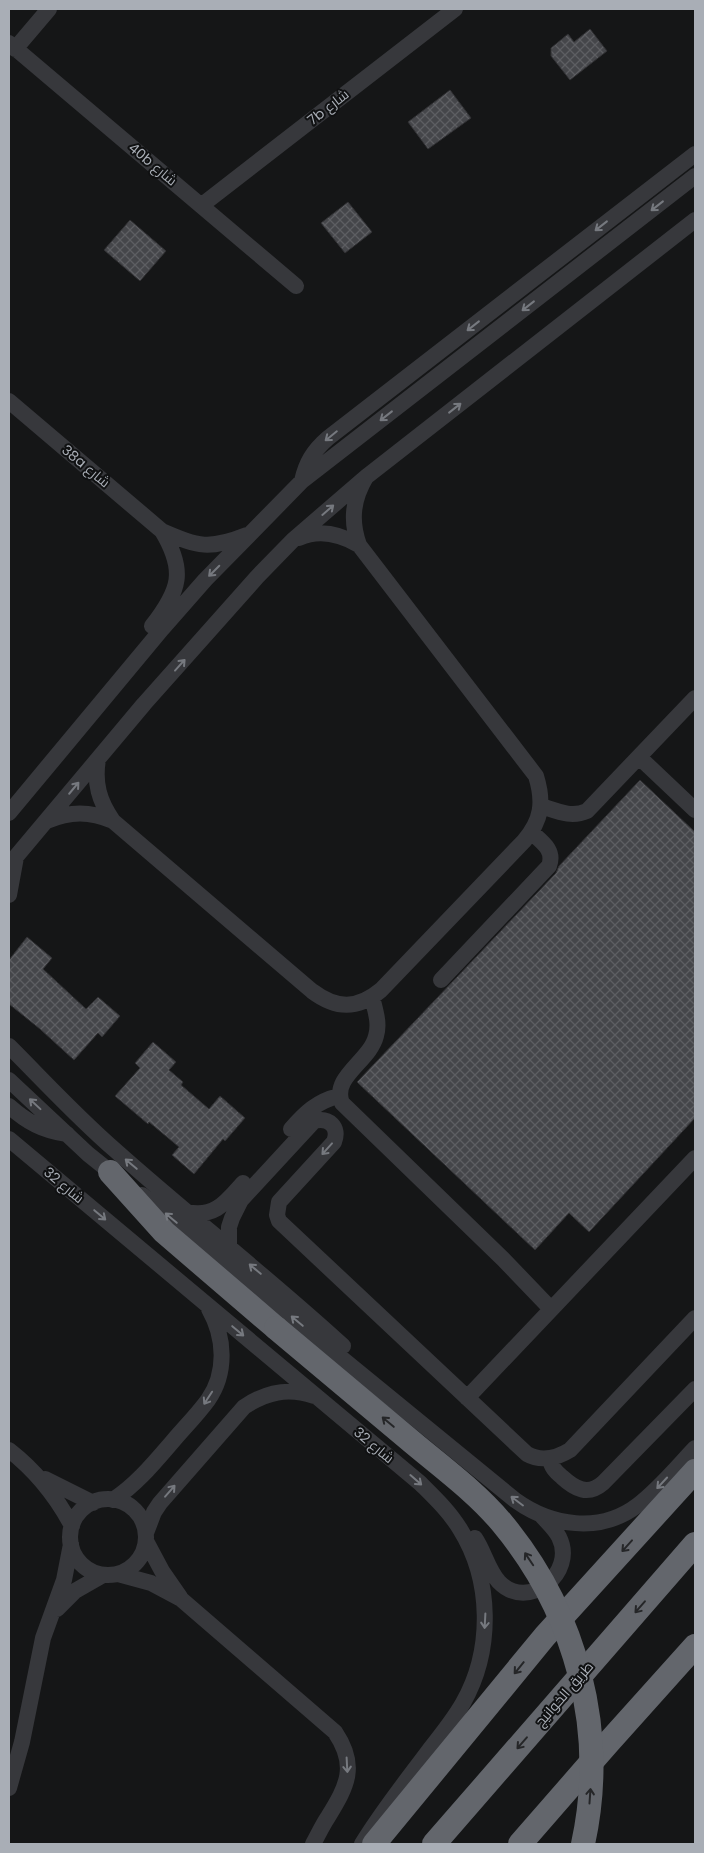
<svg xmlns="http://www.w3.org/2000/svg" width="704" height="1853" font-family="Poppins,Cairo,sans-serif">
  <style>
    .building { fill: url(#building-cross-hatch); stroke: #303033 }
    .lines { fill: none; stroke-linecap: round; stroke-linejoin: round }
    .minor { stroke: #37383c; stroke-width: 16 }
    .highway { stroke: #63666c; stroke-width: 24 }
    .highway-bridge { stroke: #63666c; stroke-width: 24 }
    .oneway { stroke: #76797f }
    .oneway2 { stroke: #252628 }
    .labels { text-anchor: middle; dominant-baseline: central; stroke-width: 4; stroke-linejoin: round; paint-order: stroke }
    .street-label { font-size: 14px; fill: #a9aeb6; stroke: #101112 }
  </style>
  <defs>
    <pattern id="building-cross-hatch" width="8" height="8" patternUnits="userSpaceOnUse" patternTransform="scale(1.25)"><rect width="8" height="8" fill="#45464a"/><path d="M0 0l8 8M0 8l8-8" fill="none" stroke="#5d5e62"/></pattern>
  </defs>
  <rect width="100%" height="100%" fill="#151617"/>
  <path class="building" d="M 590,29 L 607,51 L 570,80 L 551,56 L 551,48 L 568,34 L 574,42 Z
    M 450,90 L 471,118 L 428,149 L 408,122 Z
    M 348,202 L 372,232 L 345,253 L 321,223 Z
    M 130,220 L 166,251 L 140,281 L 104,250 Z
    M 640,780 L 695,832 L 695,1118 L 589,1232 L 569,1213 L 535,1250 L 357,1082 L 556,873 L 559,866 Z
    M 27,937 L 52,958 L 43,969 L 86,1009 L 98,997 L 120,1016 L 102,1037 L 98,1033 L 74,1060 L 40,1029 L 9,1004 L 9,960 Z
    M 153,1042 L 176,1062 L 169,1070 L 183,1082 L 181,1085 L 209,1109 L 220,1096 L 245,1118 L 225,1141 L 223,1139 L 194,1174 L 172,1155 L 179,1147 L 149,1122 L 148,1124 L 115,1096 L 140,1068 L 135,1063 Z"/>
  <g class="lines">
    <path class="minor" d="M 9,43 L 296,286
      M 15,49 L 49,9
      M 202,205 L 455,9
      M 9,401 L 162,531 C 199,547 209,550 247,535
      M 302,481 C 306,463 313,451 328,438 L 695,154
      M 299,538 C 319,529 340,534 359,545
      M 152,626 C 180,590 186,571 162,531
      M 639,757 L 695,810
      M 98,759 C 94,783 99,801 113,821 L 312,991 C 336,1009 357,1010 381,990 L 524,841 C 542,820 544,802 536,776 L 359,545 C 350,520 353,499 366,477
      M 541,806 C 557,811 571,818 587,811 L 695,698
      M 9,813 L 162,629 L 205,580 L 302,481 L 695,176
      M 47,821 C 70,811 90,811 113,821
      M 9,865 L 144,704 L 257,577 L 293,540 L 366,477 L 695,220
      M 9,895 L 16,857
      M 441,980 L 549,866 C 555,850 542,842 531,832
      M 372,997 C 375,1010 380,1023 376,1036 C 370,1061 331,1077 342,1103 L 503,1259 L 551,1309
      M 9,1046 C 44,1081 77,1117 115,1150 C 190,1217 269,1278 343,1346
      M 9,1080 L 88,1154 L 118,1178
      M 9,1106 C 27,1122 43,1131 67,1134
      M 291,1129 C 305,1113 317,1101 339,1096
      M 9,1139 L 420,1483 C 434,1497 449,1511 460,1529 C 492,1580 493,1650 463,1703 C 454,1719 442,1734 430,1749 C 407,1780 382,1811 362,1844
      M 142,1195 L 515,1500 C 551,1526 600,1534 638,1505 C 659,1489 677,1467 695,1448
      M 187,1212 C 215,1218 226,1202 243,1183
      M 229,1247 L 229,1227 L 232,1218 L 241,1200 L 314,1121 C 329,1117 340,1127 334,1142 L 279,1202 L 277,1215 L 279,1221 L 527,1454 C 541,1462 557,1458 570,1450 L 695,1318
      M 467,1398 L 695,1158
      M 9,1450 C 36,1471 56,1496 72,1526
      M 550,1458 C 551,1467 555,1471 562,1477 C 575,1489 588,1496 603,1483 L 695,1389
      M 45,1479 L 93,1503
      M70 1537a38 38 0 1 1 76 0a38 38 0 1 1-76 0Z
      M 113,1500 C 137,1484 154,1463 173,1441 C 184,1428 197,1415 208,1400 C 227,1373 225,1337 209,1309
      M 146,1533 L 154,1512 L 160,1503 L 244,1407 C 266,1392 288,1387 314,1396
      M 475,1538 C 484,1551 488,1570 499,1582 C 528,1612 577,1573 559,1537 C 555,1529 548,1523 542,1516
      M 146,1541 L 162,1571 L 180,1597
      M 118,1574 L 151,1583 L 181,1599 L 335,1732 C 358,1766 347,1786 328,1817 C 322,1826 318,1835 313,1844
      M 57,1609 L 75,1591 L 103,1575
      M 9,1788 L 22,1742 L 43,1638 L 64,1580 L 71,1544"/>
    <path class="highway" d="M 110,1172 L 164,1232 L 276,1328
      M 374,1844 L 545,1636 L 695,1471
      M 434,1844 L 695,1544
      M 520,1844 L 608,1743 L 695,1646"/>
    <path class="highway-bridge" d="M 276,1328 C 321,1366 367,1404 412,1442 C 443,1468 476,1492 502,1523 C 576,1612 608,1730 583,1844"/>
  </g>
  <defs><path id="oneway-shaft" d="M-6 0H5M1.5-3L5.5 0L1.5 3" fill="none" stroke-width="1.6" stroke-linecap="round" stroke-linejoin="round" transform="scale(1.25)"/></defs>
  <g class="oneway">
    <use href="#oneway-shaft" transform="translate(657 206) rotate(142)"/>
    <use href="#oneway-shaft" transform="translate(601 226) rotate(142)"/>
    <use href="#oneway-shaft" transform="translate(528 306) rotate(142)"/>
    <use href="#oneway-shaft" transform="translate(473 326) rotate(142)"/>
    <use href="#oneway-shaft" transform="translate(455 408) rotate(-38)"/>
    <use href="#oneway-shaft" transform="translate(386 416) rotate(142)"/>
    <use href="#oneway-shaft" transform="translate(331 436) rotate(141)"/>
    <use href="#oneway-shaft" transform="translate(328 510) rotate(-41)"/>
    <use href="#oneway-shaft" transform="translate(214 571) rotate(135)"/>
    <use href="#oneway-shaft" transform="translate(180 665) rotate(-48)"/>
    <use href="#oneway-shaft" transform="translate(74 788) rotate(-50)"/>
    <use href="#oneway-shaft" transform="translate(35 1104) rotate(-137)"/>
    <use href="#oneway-shaft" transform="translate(327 1149) rotate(132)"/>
    <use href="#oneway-shaft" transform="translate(131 1164) rotate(-140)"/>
    <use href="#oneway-shaft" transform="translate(100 1215) rotate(40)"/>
    <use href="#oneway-shaft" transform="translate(171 1218) rotate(-140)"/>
    <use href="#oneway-shaft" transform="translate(255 1269) rotate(-140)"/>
    <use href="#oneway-shaft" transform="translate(297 1321) rotate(-140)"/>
    <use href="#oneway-shaft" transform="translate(238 1331) rotate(40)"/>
    <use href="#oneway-shaft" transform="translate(208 1398) rotate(123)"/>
    <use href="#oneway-shaft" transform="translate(416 1480) rotate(41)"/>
    <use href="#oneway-shaft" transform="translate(662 1483) rotate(133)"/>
    <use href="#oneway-shaft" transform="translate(170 1491) rotate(-49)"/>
    <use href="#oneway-shaft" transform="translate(517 1501) rotate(-143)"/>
    <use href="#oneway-shaft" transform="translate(485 1621) rotate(93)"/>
    <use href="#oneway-shaft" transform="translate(347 1765) rotate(87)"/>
  </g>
  <g class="oneway2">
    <use href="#oneway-shaft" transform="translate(388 1422) rotate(-140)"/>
    <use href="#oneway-shaft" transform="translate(627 1546) rotate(132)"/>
    <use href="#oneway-shaft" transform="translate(529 1559) rotate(-124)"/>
    <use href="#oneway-shaft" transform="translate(640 1607) rotate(131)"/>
    <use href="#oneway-shaft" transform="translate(519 1668) rotate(129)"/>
    <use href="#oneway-shaft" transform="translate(522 1743) rotate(131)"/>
    <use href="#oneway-shaft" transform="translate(590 1796) rotate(-86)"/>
  </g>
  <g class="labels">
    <g class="street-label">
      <text transform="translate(328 107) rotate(-38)">7b شارع</text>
      <text transform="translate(153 164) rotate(40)">40b شارع</text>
      <text transform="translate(86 466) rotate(40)">38a شارع</text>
      <text transform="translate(64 1185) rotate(40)">شارع 32</text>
      <text transform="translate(374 1445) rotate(40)">شارع 32</text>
      <text transform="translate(564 1694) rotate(-49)">طريق الخوانيج</text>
    </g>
  </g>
  <rect width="704" height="1853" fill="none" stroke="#a9aeb6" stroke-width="20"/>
</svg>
